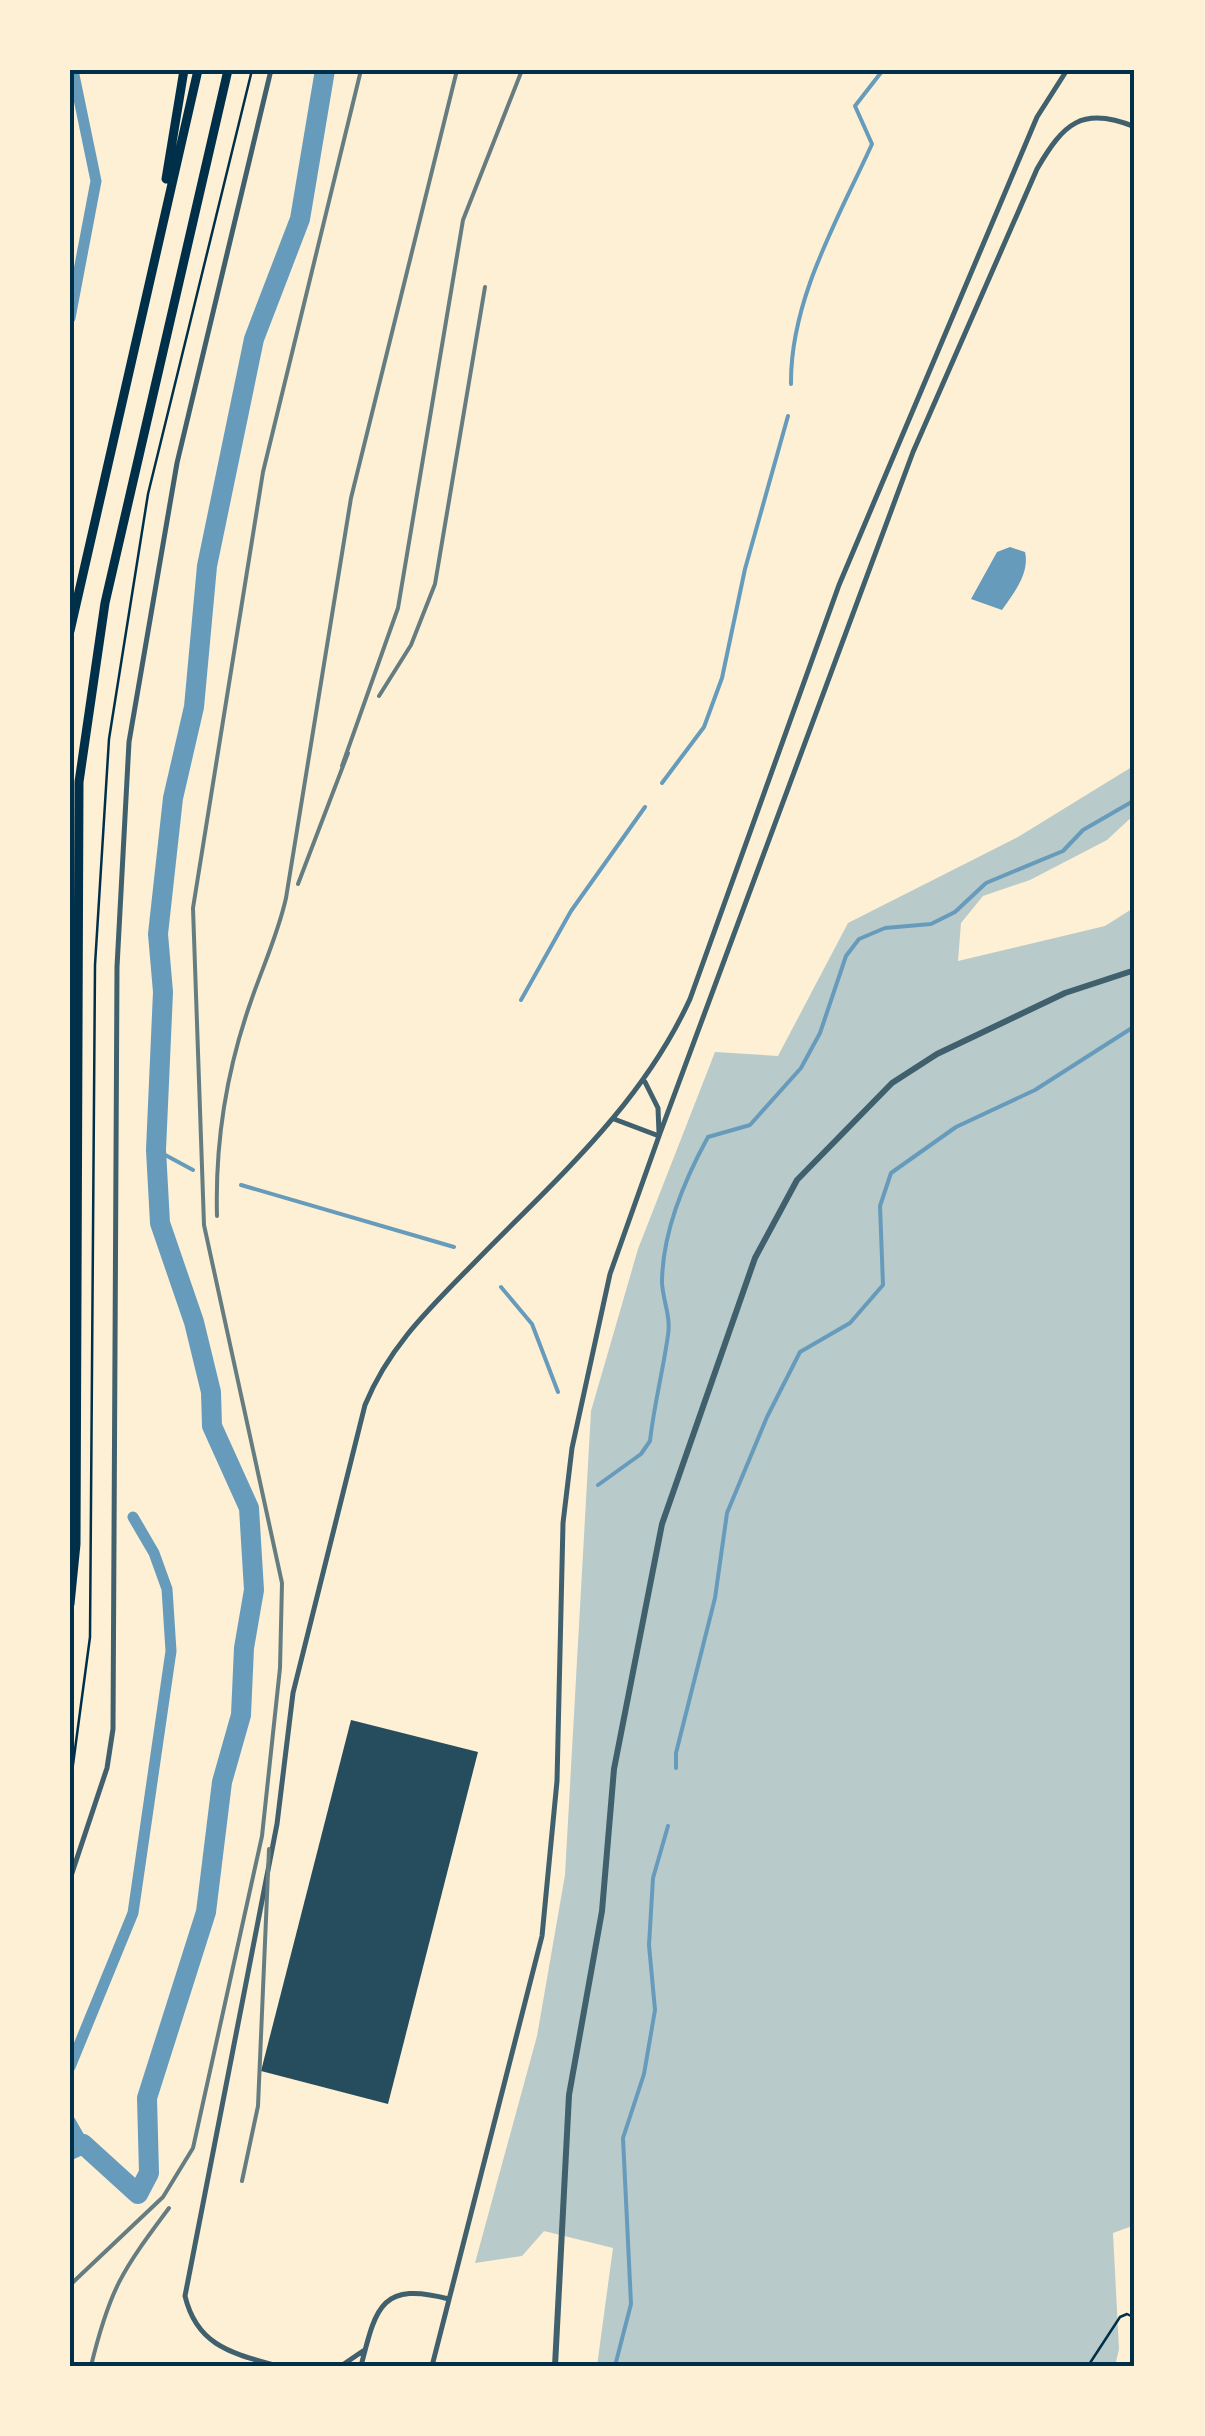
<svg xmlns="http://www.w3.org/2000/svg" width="1205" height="2436" font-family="'Fira Sans Condensed',sans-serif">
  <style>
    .green { fill: #b9caca }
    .water { fill: #669bbc }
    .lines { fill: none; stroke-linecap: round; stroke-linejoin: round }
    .stream { stroke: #669bbc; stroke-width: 4 }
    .canal { stroke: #669bbc; stroke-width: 11 }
    .river { stroke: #669bbc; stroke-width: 20 }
    .building { fill: #264d5e }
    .path { stroke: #003049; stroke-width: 2.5 }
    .minor { stroke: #3f606c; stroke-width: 5 }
    .tertiary { stroke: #3f606c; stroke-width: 6 }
    .motorway { stroke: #003049; stroke-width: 9 }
    .rail { stroke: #657d81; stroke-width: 4 }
    .neatline { fill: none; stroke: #003049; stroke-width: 4 }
  </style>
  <rect width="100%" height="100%" fill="#fdf0d5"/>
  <path class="green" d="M 1135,765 L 1135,814 L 1107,840 L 1030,880 L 983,896 L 961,923 L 958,961 L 1105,926 L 1135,907 L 1135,2225 L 1113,2233 L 1119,2349 L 1115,2366 L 597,2366 L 613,2248 L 544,2231 L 522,2256 L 475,2263 L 537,2036 L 565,1875 L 591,1411 L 638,1249 L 715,1052 L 778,1056 L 848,923 L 1018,837 Z"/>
  <path class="water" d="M 1010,547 L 1025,552 C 1030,573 1014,593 1002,610 L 971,599 L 997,552 Z"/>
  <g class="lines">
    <path class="stream" d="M 791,384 C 790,300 838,219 872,144 L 855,106 L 883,70
      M 662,783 L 704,727 L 722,678 L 745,569 L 788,416
      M 521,1000 L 571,911 L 645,807
      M 156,1150 L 193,1170
      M 241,1185 L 454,1247
      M 501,1287 L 532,1324 L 558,1392
      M 598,1485 L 641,1454 L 650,1441 C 654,1405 663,1371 668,1335 C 671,1316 663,1301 662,1283 C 662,1234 685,1179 708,1137 L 750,1125 L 801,1068 L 820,1033 L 846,956 L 859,939 L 885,928 L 931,924 L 955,912 L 986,883 L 1063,851 L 1083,830 L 1135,800
      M 676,1768 L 676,1753 L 715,1598 L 727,1513 L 767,1417 L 800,1352 L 850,1323 L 883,1285 L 880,1206 L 891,1173 L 956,1127 L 1035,1090 L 1135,1026
      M 615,2366 L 631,2304 L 623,2138 L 644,2074 L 655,2010 L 649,1945 L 653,1878 L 668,1826"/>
    <path class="canal" d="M 70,318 L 96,181 L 73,70
      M 70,2067 L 133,1913 L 171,1651 L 167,1589 L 154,1553 L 133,1517
      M 70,2121 L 83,2144"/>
    <path class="river" d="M 70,2150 L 83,2144 L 138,2194 L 149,2173 L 147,2098 L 206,1912 L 222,1782 L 241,1715 L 244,1648 L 254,1590 L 249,1508 L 212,1426 L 211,1392 L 194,1322 L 160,1223 L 156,1150 L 163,992 L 158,934 L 173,798 L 194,707 L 207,566 L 254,339 L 300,219 L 325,70"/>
  </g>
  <path class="building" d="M 351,1720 L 478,1752 L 388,2104 L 261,2071 Z"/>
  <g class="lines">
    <path class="path" d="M 70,1787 L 90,1637 L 95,965 L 109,739 L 148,494 L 252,70
      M 1088,2366 L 1120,2317 L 1127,2314 L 1135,2318"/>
    <path class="minor" d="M 645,1082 L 658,1108 L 659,1133
      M 659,1136 L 913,452 L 1037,169 C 1063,124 1082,105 1135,127
      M 70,1879 L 107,1768 L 113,1729 L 117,967 L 129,742 L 177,463 L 271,70
      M 277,2366 C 232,2353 197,2346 185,2296 L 277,1824 L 293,1693 L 365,1405 C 389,1346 431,1307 475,1262 C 556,1179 641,1106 690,999 L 839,585 L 1037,117 L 1067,70
      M 341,2366 L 363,2351
      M 361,2366 C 376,2307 381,2281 449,2299
      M 432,2366 L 542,1936 L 557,1781 L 563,1523 L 572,1448 L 610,1274 L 659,1136 L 614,1119"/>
    <path class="tertiary" d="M 555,2366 L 569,2095 L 602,1911 L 614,1769 L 662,1524 L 755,1258 L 797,1180 L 892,1083 L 937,1054 L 1065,993 L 1135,970"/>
    <path class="motorway" d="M 166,179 L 184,70
      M 70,631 L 198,70
      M 70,1604 L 76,1544 L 79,782 L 105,603 L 228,70"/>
    <path class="rail" d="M 379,696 L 411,645 L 435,584 L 485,287
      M 342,766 L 398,608 L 463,220 L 522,70
      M 298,884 L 348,753
      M 217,1216 C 215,1143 227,1069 251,1001 C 263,966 278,934 286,898 L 351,498 L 457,70
      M 242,2181 L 258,2106 L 269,1849
      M 70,2285 L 163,2197 L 193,2148 L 262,1836 L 280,1668 L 282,1583 L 204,1225 L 193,908 L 263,472 L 361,70
      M 91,2366 C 110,2288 122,2271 169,2208"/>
  </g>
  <rect width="1205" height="2436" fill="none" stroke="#fdf0d5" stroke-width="145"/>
  <rect x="72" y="72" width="1060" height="2292" class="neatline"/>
</svg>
